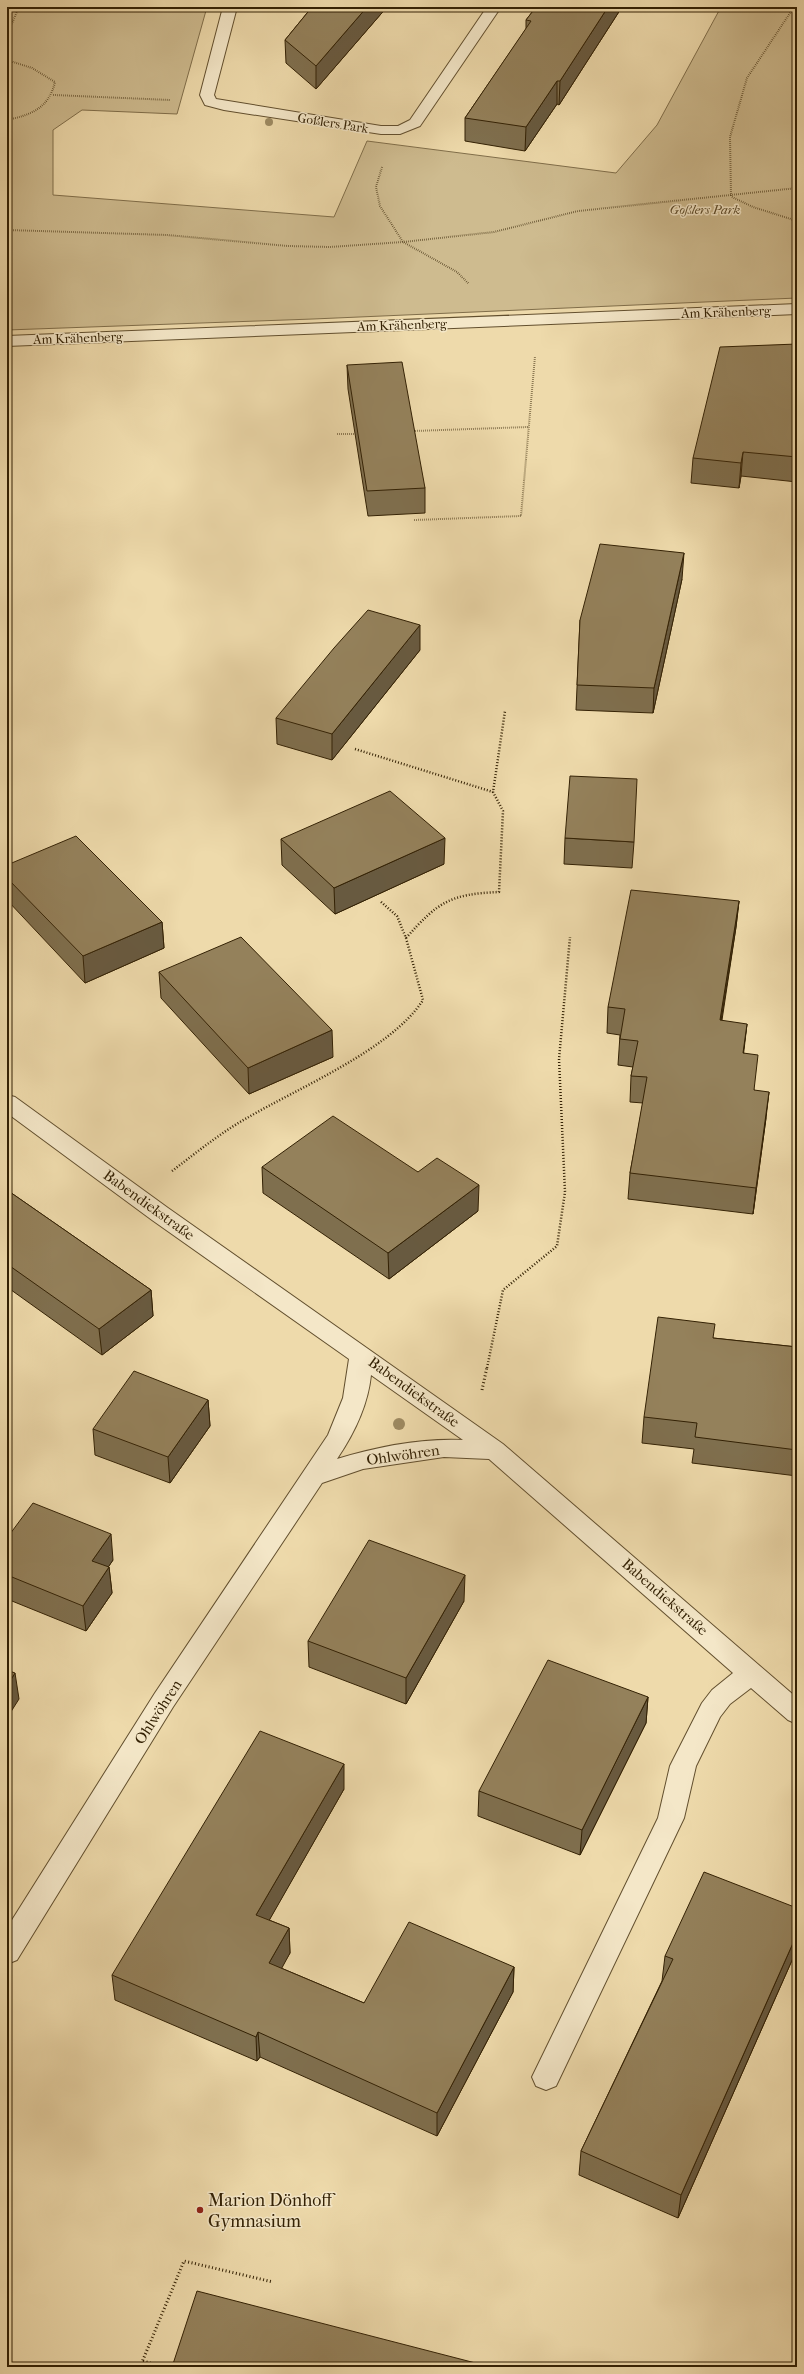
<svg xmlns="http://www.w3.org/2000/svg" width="804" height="2374" font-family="'IM FELL French Canon',serif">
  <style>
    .green { fill: #cebb8f; stroke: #806e4a }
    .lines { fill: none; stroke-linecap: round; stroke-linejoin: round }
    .minor-casing { stroke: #624f2e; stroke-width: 2 }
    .path-far2 { stroke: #332104; stroke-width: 2; stroke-dasharray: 0.5 1.5; stroke-linecap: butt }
    .path-far1 { stroke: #332104; stroke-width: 2.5; stroke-dasharray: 1 2; stroke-linecap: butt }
    .path { stroke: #332104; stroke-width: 3; stroke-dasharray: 1 2.5; stroke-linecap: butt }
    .minor { fill: #f4e7c8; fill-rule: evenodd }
    .tree { fill: #9d8a62 }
    .wall { fill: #7f6f4e; stroke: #332104 }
    .shaded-wall { fill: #685a40; stroke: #332104 }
    .building { fill: #94815b; stroke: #332104 }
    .poi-dot { fill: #8f2418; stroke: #f4e7c8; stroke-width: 1.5 }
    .labels { text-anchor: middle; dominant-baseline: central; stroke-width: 3; stroke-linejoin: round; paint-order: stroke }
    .far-street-label { font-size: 13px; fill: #332104; stroke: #f4e7c8 }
    .far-park-label { font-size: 13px; font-style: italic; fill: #5a4827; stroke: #f4e7c8 }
    .street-label { font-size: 15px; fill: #332104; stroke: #f4e7c8 }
    .near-poi-label { font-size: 18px; fill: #332104; stroke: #f4e7c8; text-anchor: start }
  </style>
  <rect width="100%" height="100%" fill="#eedaab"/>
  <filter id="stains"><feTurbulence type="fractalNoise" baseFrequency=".005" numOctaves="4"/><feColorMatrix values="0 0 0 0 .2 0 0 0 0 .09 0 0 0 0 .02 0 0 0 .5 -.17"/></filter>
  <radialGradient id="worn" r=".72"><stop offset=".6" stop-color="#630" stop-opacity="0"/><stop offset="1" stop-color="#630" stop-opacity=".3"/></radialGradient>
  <path class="green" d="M 7,7 L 207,7 L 177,114 L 82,110 L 53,130 L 53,195 L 334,217 L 367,141 L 616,173 L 657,125 L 721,7 L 797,7 L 797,298 L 313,319 L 7,330 Z"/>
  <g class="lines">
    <defs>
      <path id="minor" d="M 223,7 L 237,7 L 214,95 L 216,99 L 381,126 L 398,126 L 410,120 L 487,7 L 501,7 L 420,126 L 400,134 L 381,134 L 224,110 L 205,105 L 200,95 Z
        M 797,304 L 797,314 L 7,346 L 7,336 Z
        M 7,1095 L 15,1097 L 168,1208 L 503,1444 L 797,1698 L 797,1724 L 788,1720 L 751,1688 L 730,1704 L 720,1717 L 696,1766 L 684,1818 L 556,2086 L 546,2090 L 536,2086 L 532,2077 L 658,1818 L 670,1766 L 674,1758 L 702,1703 L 712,1690 L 733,1673 L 489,1459 L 444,1457 L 363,1469 L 322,1483 L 173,1707 L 17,1960 L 7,1964 L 7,1928 L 155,1693 L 328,1435 L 343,1398 L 349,1359 L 152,1220 L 7,1113 ZM 371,1375 L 463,1440 C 422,1438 376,1447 337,1459 C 354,1434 368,1405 371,1375 Z"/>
    </defs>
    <use href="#minor" class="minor-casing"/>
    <path class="path-far2" d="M 7,35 L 19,7
      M 7,60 L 32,68 L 55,82 C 49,108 31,115 7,120
      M 53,95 L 170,100
      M 382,167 L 376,187 L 380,206 L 403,242 L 457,272 L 469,284
      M 731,196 L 730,137 L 747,78 L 794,7
      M 732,197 L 753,207 L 797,221
      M 7,230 L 167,235 L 288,246 L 330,247 L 403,242 L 494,232 L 578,211 L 797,188
      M 413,431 L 528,427
      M 337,434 L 358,434
      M 414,520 L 521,516 L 535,356"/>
    <path class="path-far1" d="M 355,749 L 493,792
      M 406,938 C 438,902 450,894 499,892 L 503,811 L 493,792 L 505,711
      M 172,1171 C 196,1153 220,1133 247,1118 C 298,1088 392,1049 423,1000 L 406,938 L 397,916 L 380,901
      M 487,1368 L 503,1290 L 557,1246 L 565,1192 L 559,1059 L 570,937"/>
    <path class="path" d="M 482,1390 L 487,1367
      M 143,2361 L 165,2367
      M 140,2367 L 184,2261 L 273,2282"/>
    <use href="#minor" class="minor"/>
  </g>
  <g class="tree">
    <circle cx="269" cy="122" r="4"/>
    <circle cx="399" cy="1424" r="6"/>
  </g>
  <path class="wall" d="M 312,7 L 387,7 L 316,89 L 286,63 L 285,40 Z
    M 536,7 L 622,7 L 559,105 L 557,104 L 525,151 L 465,141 L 465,118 L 526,29 L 526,20 Z
    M 797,344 L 797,482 L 741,476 L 739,488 L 691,483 L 693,458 Z
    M 347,365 L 425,488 L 425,513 L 368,516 L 348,389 Z
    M 682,579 L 653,713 L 576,710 L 580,620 Z
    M 420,650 L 332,760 L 277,744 L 276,718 Z
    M 797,680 L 797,693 L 796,693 Z
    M 565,838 L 634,842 L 632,868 L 564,864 Z
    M 281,839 L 444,864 L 335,914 L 282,865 Z
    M 7,865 L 162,922 L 164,948 L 85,983 L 7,900 Z
    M 739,901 L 736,927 L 722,1020 L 744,1053 L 754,1090 L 766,1118 L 753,1214 L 628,1199 L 630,1173 L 643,1103 L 630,1102 L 631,1076 L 633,1067 L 618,1065 L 620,1035 L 607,1033 L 608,1007 Z
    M 159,972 L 333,1057 L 249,1094 L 161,998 Z
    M 262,1167 L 418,1172 L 478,1211 L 389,1279 L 263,1193 Z
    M 7,1190 L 151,1290 L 153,1316 L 102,1355 L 7,1287 Z
    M 713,1338 L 797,1347 L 797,1476 L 692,1463 L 694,1449 L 642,1443 L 644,1417 Z
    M 208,1400 L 210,1426 L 170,1483 L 95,1455 L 93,1429 Z
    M 7,1538 L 113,1560 L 108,1567 L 109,1567 L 112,1593 L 86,1631 L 7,1599 Z
    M 464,1601 L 406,1704 L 309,1667 L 308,1641 Z
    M 648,1697 L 646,1723 L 580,1855 L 478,1816 L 479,1791 Z
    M 344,1789 L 269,1920 L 289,1928 L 290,1953 L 281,1968 L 364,2003 L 514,1967 L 513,1992 L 437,2136 L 260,2057 L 257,2061 L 115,2000 L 112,1975 Z
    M 797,1908 L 797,1949 L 678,2218 L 579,2175 L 581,2151 L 662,1981 L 665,1956 Z"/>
  <path class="shaded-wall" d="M 367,7 L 387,7 L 316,89 L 316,66 Z
    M 608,7 L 622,7 L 559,105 L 560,81 Z
    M 557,81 L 557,104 L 525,151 L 526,127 Z
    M 743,452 L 741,476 L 739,488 L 741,463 Z
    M 684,553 L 682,579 L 653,713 L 654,688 Z
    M 420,625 L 420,650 L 332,760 L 332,734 Z
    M 445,838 L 444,864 L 335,914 L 334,888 Z
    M 739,901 L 736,927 L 717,1046 L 720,1020 Z
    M 162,922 L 164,948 L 85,983 L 83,956 Z
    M 747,1024 L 744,1050 L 740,1079 L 743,1053 Z
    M 332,1030 L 333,1057 L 249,1094 L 248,1068 Z
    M 769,1092 L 766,1118 L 753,1214 L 756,1188 Z
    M 479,1185 L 478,1211 L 389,1279 L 388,1253 Z
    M 151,1290 L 153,1316 L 102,1355 L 99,1329 Z
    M 208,1400 L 210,1426 L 170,1483 L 168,1457 Z
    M 111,1534 L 113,1560 L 95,1587 L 92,1561 Z
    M 109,1567 L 112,1593 L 86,1631 L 83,1606 Z
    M 465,1575 L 464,1601 L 406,1704 L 406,1678 Z
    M 15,1673 L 19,1699 L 7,1718 L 7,1686 Z
    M 648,1697 L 646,1723 L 580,1855 L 582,1830 Z
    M 344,1764 L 344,1789 L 258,1940 L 256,1915 Z
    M 289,1928 L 290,1953 L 271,1988 L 269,1963 Z
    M 797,1934 L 797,1949 L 678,2218 L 681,2195 Z
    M 514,1967 L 513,1992 L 437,2136 L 437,2113 Z
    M 258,2032 L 260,2057 L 257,2061 L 256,2037 Z"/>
  <path class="building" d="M 312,7 L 367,7 L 316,66 L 285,40 Z
    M 536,7 L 608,7 L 560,81 L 557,81 L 526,127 L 465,118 L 531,21 L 526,20 Z
    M 797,344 L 797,457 L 743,452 L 741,463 L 693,458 L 720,347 Z
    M 402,362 L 425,488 L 367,491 L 347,365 Z
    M 600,544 L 684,553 L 654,688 L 577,685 L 580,620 Z
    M 368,610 L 420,625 L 332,734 L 276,718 L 334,648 Z
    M 570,776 L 637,779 L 634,842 L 565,838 Z
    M 390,791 L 445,838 L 334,888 L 281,839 Z
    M 76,836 L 162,922 L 83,956 L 7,878 L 7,865 Z
    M 631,890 L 739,901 L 720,1020 L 747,1024 L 743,1053 L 758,1055 L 754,1090 L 769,1092 L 756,1188 L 630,1173 L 647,1077 L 631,1076 L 638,1041 L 620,1039 L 625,1009 L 608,1007 Z
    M 241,937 L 332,1030 L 248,1068 L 159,972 Z
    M 333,1116 L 418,1172 L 437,1158 L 479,1185 L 388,1253 L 262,1167 Z
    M 7,1190 L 151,1290 L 99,1329 L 7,1264 Z
    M 658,1317 L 715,1324 L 713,1338 L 797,1347 L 797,1450 L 695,1437 L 697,1423 L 644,1417 Z
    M 134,1371 L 208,1400 L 168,1457 L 93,1429 Z
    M 33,1503 L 111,1534 L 92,1561 L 109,1567 L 83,1606 L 7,1575 L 7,1538 Z
    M 369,1540 L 465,1575 L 406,1678 L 308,1641 Z
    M 548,1660 L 648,1697 L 582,1830 L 479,1791 Z
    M 7,1670 L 15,1673 L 7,1686 Z
    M 260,1731 L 344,1764 L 256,1915 L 289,1928 L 269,1963 L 364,2003 L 409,1922 L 514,1967 L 437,2113 L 258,2032 L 256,2037 L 112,1975 Z
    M 704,1872 L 797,1908 L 797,1934 L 681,2195 L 581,2151 L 673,1959 L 665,1956 Z
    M 197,2291 L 491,2367 L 172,2367 Z"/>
  <circle class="poi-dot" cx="200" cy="2210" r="4"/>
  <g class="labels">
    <g class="far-street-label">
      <text transform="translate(333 123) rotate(9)">Goßlers Park</text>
      <text transform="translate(726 312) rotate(-2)">Am Krähenberg</text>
      <text transform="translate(402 325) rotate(-2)">Am Krähenberg</text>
      <text transform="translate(78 338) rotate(-2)">Am Krähenberg</text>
    </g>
    <g class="far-park-label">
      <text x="705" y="209">Goßlers Park</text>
    </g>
    <g class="street-label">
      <text transform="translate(149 1205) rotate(36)">Babendiekstraße</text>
      <text transform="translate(414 1392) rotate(36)">Babendiekstraße</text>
      <text transform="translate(403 1455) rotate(-8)">Ohlwöhren</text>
      <text transform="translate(665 1597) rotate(41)">Babendiekstraße</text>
      <text transform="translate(158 1712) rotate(-57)">Ohlwöhren</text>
    </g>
    <g class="near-poi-label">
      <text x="208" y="2200">Marion Dönhoff<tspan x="208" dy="21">Gymnasium</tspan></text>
    </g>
  </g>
  <rect width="804" height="2374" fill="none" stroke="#eedaab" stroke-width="24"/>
  <rect x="8" y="8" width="788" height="2358" fill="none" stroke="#332104" stroke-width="2"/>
  <rect x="12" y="12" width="780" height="2350" fill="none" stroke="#332104"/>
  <rect width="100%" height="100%" filter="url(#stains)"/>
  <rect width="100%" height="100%" fill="url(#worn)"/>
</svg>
